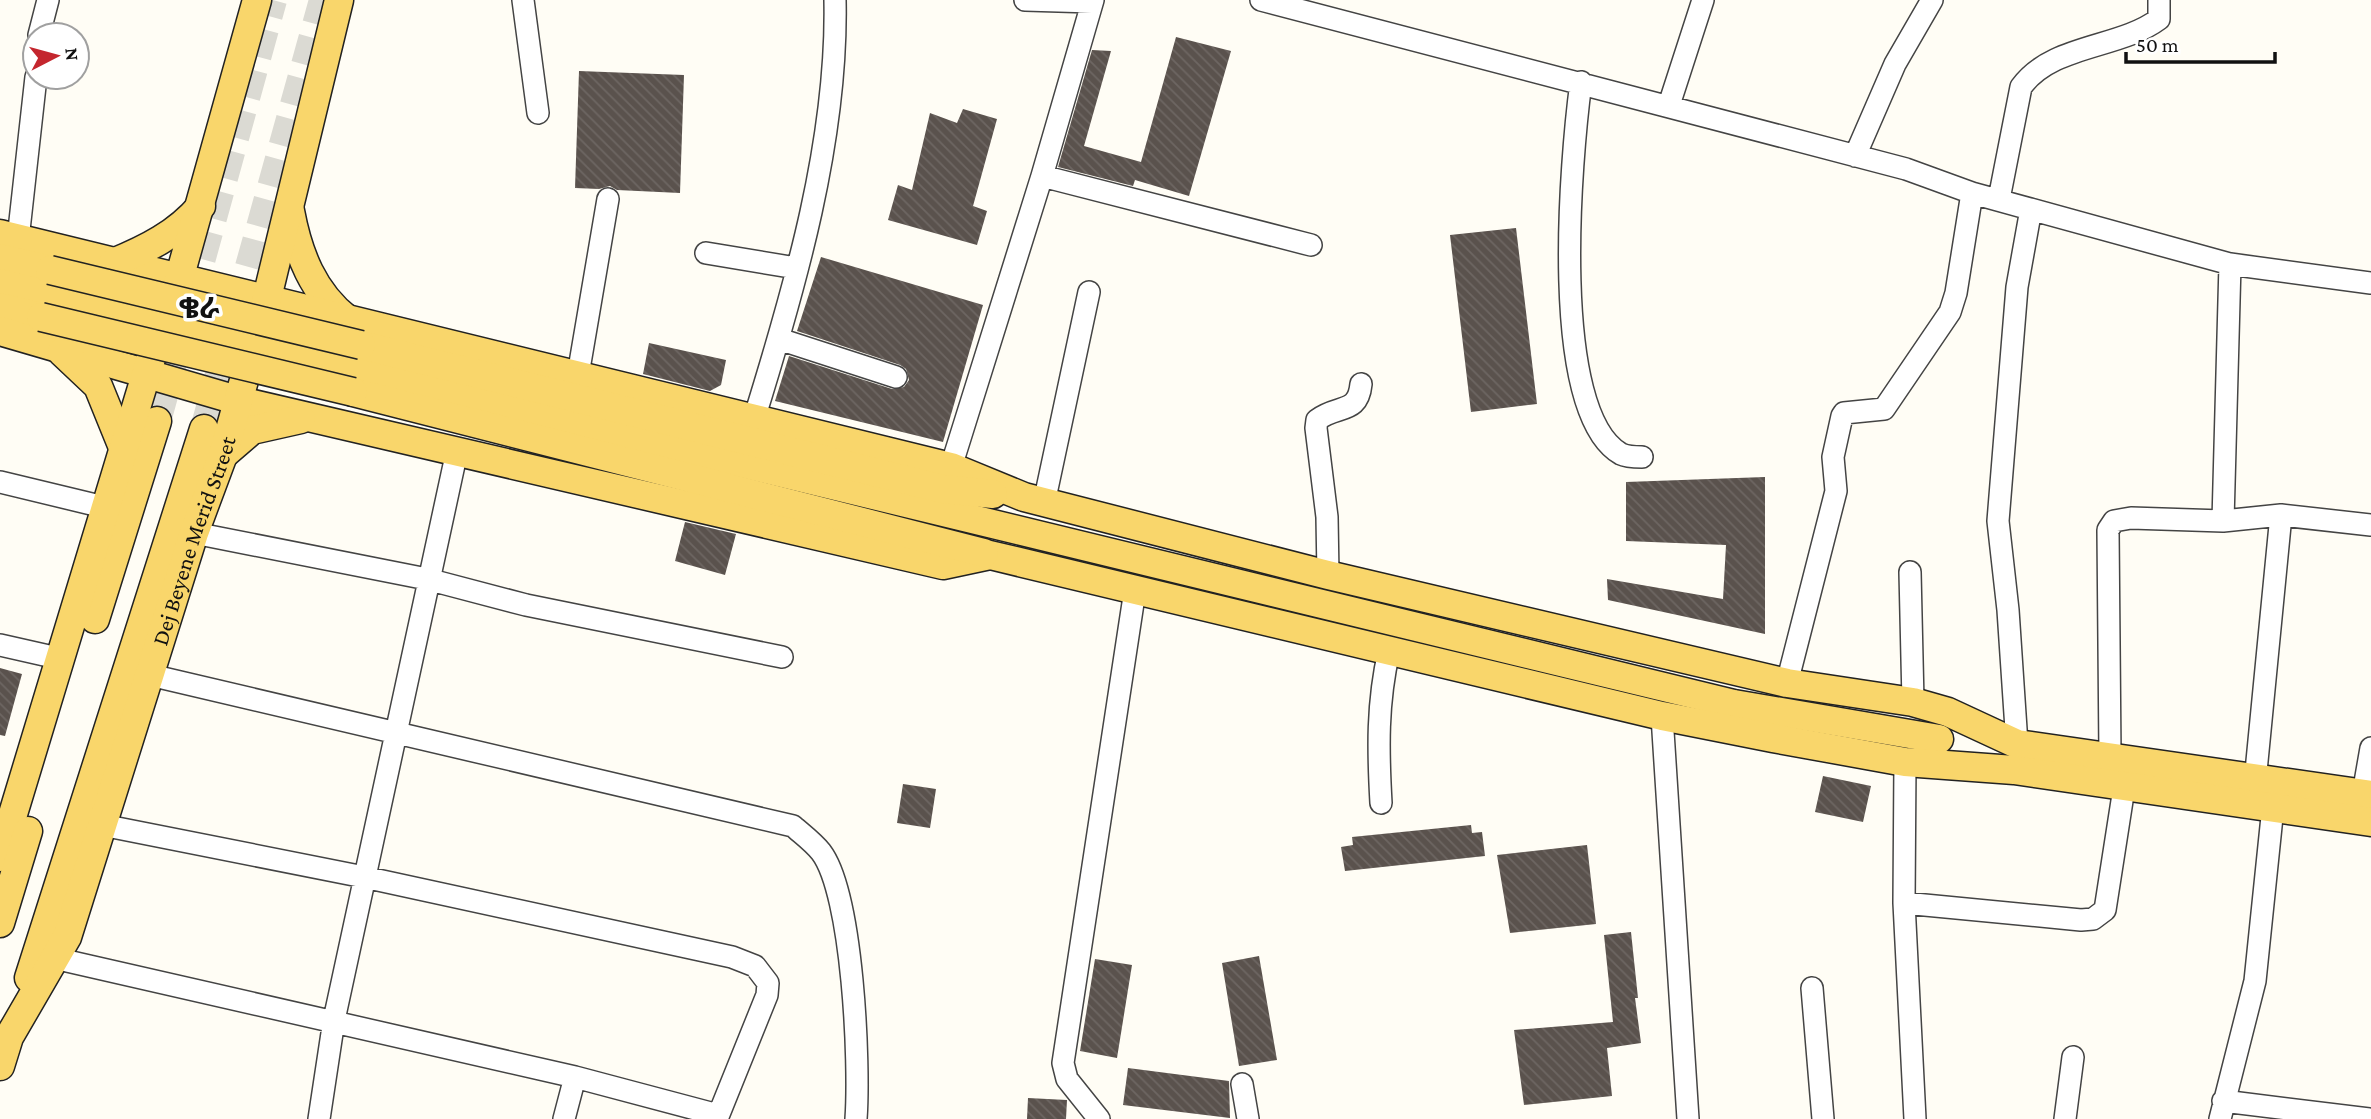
<svg xmlns="http://www.w3.org/2000/svg" width="2371" height="1119" font-family="'Crimson Pro','Noto Sans Ethiopic',serif">
  <style>
    .building { fill: url(#building-back-hatch) }
    .lines { fill: none; stroke-linecap: round; stroke-linejoin: round }
    .major-tunnel { stroke: #dbdad3; stroke-width: 28; stroke-dasharray: 28 14; stroke-linecap: butt }
    .minor-casing { stroke: #444; stroke-width: 24 }
    .major-casing { stroke: #222; stroke-width: 31 }
    .minor { stroke: #fff; stroke-width: 21 }
    .major { stroke: #f9d66b; stroke-width: 28 }
    .major-bridge-casing { stroke: #222; stroke-width: 31; stroke-linecap: butt }
    .major-bridge { stroke: #f9d66b; stroke-width: 28 }
    .labels { text-anchor: middle; dominant-baseline: central; stroke-width: 7; stroke-linejoin: round; paint-order: stroke }
    .street-label { font-size: 23px; fill: #111; stroke: #fff }
    .district-label { font-size: 30px; font-weight: bold; fill: #111; stroke: #fff }
  </style>
  <defs>
    <pattern id="building-back-hatch" width="6" height="6" patternUnits="userSpaceOnUse" patternTransform="scale(1.75)"><rect width="6" height="6" fill="#5a524d"/><path d="M-1 5l2 2M0 0l6 6M5-1l2 2" fill="none" stroke="#6d6662"/></pattern>
  </defs>
  <rect width="100%" height="100%" fill="#fffdf5"/>
  <path class="building" d="M 1176,37 L 1231,51 L 1189,196 L 1135,180 L 1133,186 L 1058,167 L 1092,50 L 1111,51 L 1084,146 L 1141,162 Z
    M 579,71 L 684,75 L 680,193 L 617,190 L 610,186 L 599,189 L 575,188 Z
    M 963,109 L 997,119 L 973,206 L 987,211 L 977,245 L 888,220 L 898,185 L 912,190 L 930,113 L 957,123 Z
    M 1516,228 L 1537,404 L 1471,412 L 1450,235 Z
    M 821,257 L 983,305 L 943,442 L 775,401 L 789,356 L 892,389 L 904,387 L 909,380 L 906,369 L 900,365 L 797,331 Z
    M 649,343 L 726,360 L 721,385 L 710,391 L 643,374 Z
    M 1765,477 L 1765,634 L 1608,600 L 1607,579 L 1723,599 L 1726,545 L 1626,541 L 1626,482 Z
    M 685,522 L 736,534 L 725,575 L 675,561 Z
    M 0,668 L 22,674 L 5,736 L 0,735 Z
    M 1823,776 L 1871,786 L 1863,822 L 1815,812 Z
    M 903,784 L 936,789 L 930,828 L 897,823 Z
    M 1471,825 L 1472,833 L 1482,832 L 1485,856 L 1345,871 L 1341,847 L 1353,845 L 1352,837 Z
    M 1587,845 L 1596,924 L 1510,933 L 1497,855 Z
    M 1631,932 L 1638,998 L 1635,998 L 1641,1043 L 1607,1048 L 1612,1096 L 1524,1105 L 1514,1030 L 1613,1022 L 1604,935 Z
    M 1259,956 L 1277,1060 L 1239,1066 L 1222,963 Z
    M 1095,959 L 1132,965 L 1117,1058 L 1080,1051 Z
    M 1128,1068 L 1229,1081 L 1230,1118 L 1123,1105 Z
    M 1028,1098 L 1067,1100 L 1066,1119 L 1027,1119 Z"/>
  <g class="lines">
    <path class="major-tunnel" d="M 157,421 L 273,0
      M 204,429 L 323,0"/>
    <defs>
      <path id="minor" d="M 523,0 L 538,113
        M 1025,0 L 1092,2
        M 1261,0 L 1906,169 L 1972,193 L 2230,264 L 2371,283
        M 39,35 L 48,0
        M 1581,82 C 1571,157 1548,412 1621,454 C 1627,457 1636,457 1642,457
        M 1669,105 L 1703,0
        M 1855,156 L 1895,64 L 1932,0
        M 1042,176 L 1311,245
        M 1999,199 L 2021,87 C 2052,44 2119,49 2159,19 L 2159,0
        M 18,239 L 36,77
        M 706,253 L 796,268
        M 2230,264 L 2223,521 L 2281,515 L 2371,525
        M 779,339 L 896,377
        M 578,375 L 608,199
        M 754,419 C 795,287 838,139 835,0
        M 951,467 L 1042,176 L 1093,0
        M 0,482 L 108,508
        M 1044,503 L 1089,292
        M 194,533 L 427,579 L 526,605 L 782,657
        M 1910,572 L 1913,702
        M 1328,575 L 1327,517 L 1316,428 L 1317,420 C 1338,404 1358,415 1361,384
        M 0,645 L 62,659
        M 150,675 L 793,826 C 802,834 813,842 821,852 C 853,894 860,1064 856,1119
        M 1787,683 L 1836,491 L 1833,457 L 1842,416 L 1844,413 L 1884,409 L 1950,312 L 1956,293 L 1972,193
        M 1662,716 L 1688,1119
        M 2017,744 L 2008,610 L 1998,521 L 2017,287 L 2031,209
        M 2110,756 L 2108,530 L 2114,521 L 2131,518 L 2223,521
        M 1905,762 L 1904,903 L 1915,1119
        M 2254,792 L 2281,515
        M 2363,794 L 2371,748
        M 1381,803 C 1378,750 1377,703 1389,651
        M 102,825 L 364,877 L 732,957 L 755,966 L 768,983 L 767,995 L 717,1119
        M 1904,903 L 2081,920 L 2093,919 L 2105,910 L 2124,788
        M 54,958 L 575,1077 L 718,1115
        M 1812,988 L 1823,1119
        M 1242,1084 L 1248,1119
        M 2223,1101 L 2369,1119
        M 319,1119 L 334,1020 L 457,451
        M 564,1119 L 575,1077
        M 1099,1119 L 1067,1079 L 1063,1063 L 1135,590
        M 2065,1119 L 2073,1057
        M 2220,1119 L 2255,981 L 2273,807"/>
      <g id="major">
        <path d="M 290,211 C 298,254 313,293 348,320"/>
        <path d="M 0,234 L 951,467 L 1024,497 L 1328,575 L 1787,683 L 1913,702 L 1948,712 L 2017,744 L 2371,795"/>
        <path d="M 0,258 L 50,270"/>
        <path d="M 113,263 C 147,249 177,234 201,206"/>
        <path d="M 0,283 L 1734,704 L 1939,739"/>
        <path d="M 174,297 L 257,0"/>
        <path d="M 0,307 L 41,317"/>
        <path d="M 0,331 L 240,401 L 943,565 L 990,555 L 1662,716 L 1773,738 L 1905,762 L 2014,770 L 2371,822"/>
        <path d="M 361,345 L 943,489 L 993,494"/>
        <path d="M 62,352 L 98,386 L 124,450"/>
        <path d="M 353,392 L 984,553"/>
        <path d="M 223,455 L 252,430 L 301,419"/>
        <path d="M 95,619 L 157,421"/>
        <path d="M 0,857 L 152,355"/>
        <path d="M 0,923 L 28,831"/>
        <path d="M 29,978 L 204,429"/>
        <path id="s1" d="M 0,1066 L 9,1037 L 67,937 L 194,533 L 223,455 L 266,302 L 339,0"/>
      </g>
    </defs>
    <use href="#minor" class="minor-casing"/>
    <use href="#major" class="major-casing"/>
    <use href="#minor" class="minor"/>
    <use href="#major" class="major"/>
    <defs>
      <path id="major-bridge" d="M 50,270 L 361,345
        M 41,317 L 353,392"/>
    </defs>
    <use href="#major-bridge" class="major-bridge-casing"/>
    <use href="#major-bridge" class="major-bridge"/>
  </g>
  <g class="labels">
    <g class="street-label">
      <text stroke="none"><textPath href="#s1" startOffset="562">Dej Beyene Merid Street</textPath></text>
    </g>
    <g class="district-label">
      <text x="199" y="307">ቄራ</text>
    </g>
  </g>
  <g transform="translate(56 56) rotate(84)"><circle r="33" fill="#ffffff" stroke="#a0a0a0" stroke-width="2"/>
  <path d="M0-5L12 26L0 18L-12 26Z" fill="#c4262e"/>
  <text y="-10" font-size="19" font-weight="bold" text-anchor="middle" fill="#111111">N</text>
  </g>
  <path d="M2126 52v10h149v-10" fill="none" stroke="#111111" stroke-width="3.5"/>
  <text x="2136" y="52" font-size="21" fill="#111111" stroke="#ffffff" stroke-width="5" paint-order="stroke">50 m</text>
</svg>
